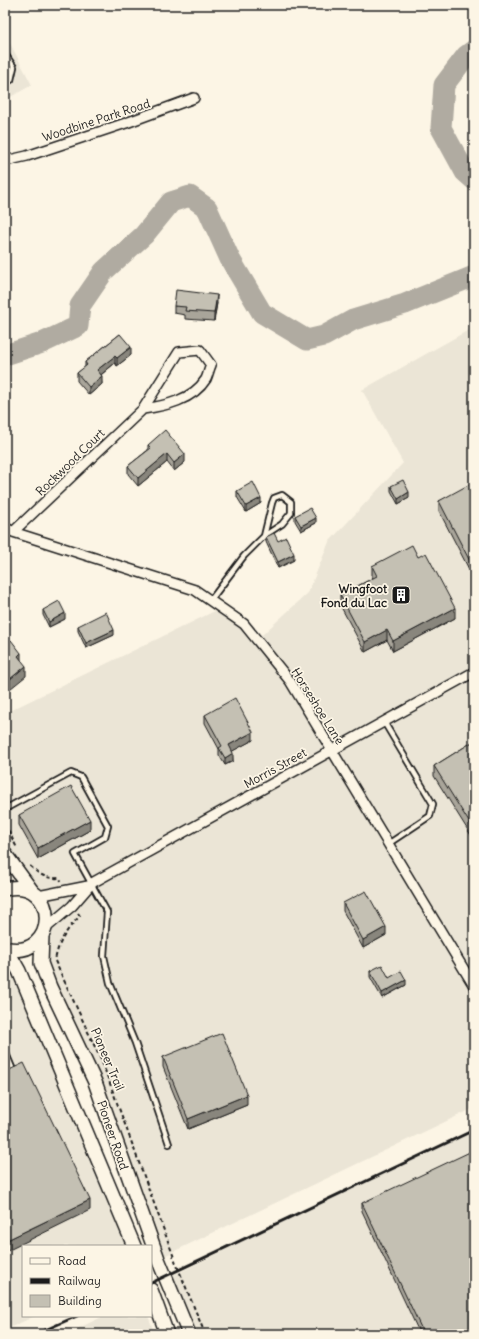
<svg xmlns="http://www.w3.org/2000/svg" width="479" height="1339" font-family="Delius,sans-serif">
  <style>
    .built { fill: #ebe5d6 }
    .lines { fill: none; stroke-linecap: round; stroke-linejoin: round }
    .river { stroke: #b0aba1; stroke-width: 21 }
    .service-casing { stroke: #1c1c1c; stroke-width: 8 }
    .minor-casing { stroke: #1c1c1c; stroke-width: 12 }
    .secondary-casing { stroke: #1c1c1c; stroke-width: 16 }
    .path { stroke: #1c1c1c; stroke-width: 2; stroke-dasharray: 4 3; stroke-linecap: butt }
    .service { stroke: #fcf5e5; stroke-width: 4.5 }
    .minor { stroke: #fcf5e5; stroke-width: 9 }
    .secondary { stroke: #fcf5e5; stroke-width: 13 }
    .rail { stroke: #1c1c1c; stroke-width: 3 }
    .wall { fill: #a9a59a; stroke: #1c1c1c }
    .shaded-wall { fill: #89867d; stroke: #1c1c1c }
    .building { fill: #c4c0b3; stroke: #1c1c1c }
    .labels { text-anchor: middle; dominant-baseline: central; stroke-width: 3.5; stroke-linejoin: round; paint-order: stroke }
    .street-label { font-size: 12px; fill: #1c1c1c; stroke: #fcf5e5 }
    .poi-label { font-size: 12px; font-weight: bold; fill: #1c1c1c; stroke: #fcf5e5; text-anchor: end }
  </style>
  <rect width="100%" height="100%" fill="#fcf5e5"/>
  <filter id="ink" filterUnits="userSpaceOnUse"><feTurbulence type="fractalNoise" baseFrequency=".025" numOctaves="2"/><feDisplacementMap in="SourceGraphic" scale="8" xChannelSelector="R" yChannelSelector="G"/><feConvolveMatrix kernelMatrix="1 2 1 2 8 2 1 2 1" color-interpolation-filters="sRGB"/></filter>
  <g filter="url(#ink)">
    <path class="built" d="M 5,34 L 32,85 L 5,100 Z
      M 474,327 L 474,1108 L 158,1259 L 41,963 L 47,922 L 5,854 L 5,713 L 221,608 L 256,639 L 263,634 L 308,593 L 329,542 L 403,463 L 362,390 Z
      M 5,952 L 134,1246 L 23,1246 L 23,1316 L 35,1316 L 5,1330 Z
      M 474,1128 L 474,1334 L 189,1334 L 166,1279 Z
      M 104,1316 L 148,1316 L 155,1334 L 66,1334 Z"/>
    <g class="lines">
      <path class="river" d="M 474,50 L 466,56 L 444,85 L 441,128 L 465,172 L 474,180
        M 5,355 L 42,343 L 78,326 L 80,306 L 104,271 L 144,235 L 171,202 L 190,196 L 207,208 L 230,259 L 262,313 L 307,340 L 324,336 L 353,320 L 405,304 L 474,276"/>
      <defs>
        <path id="service" d="M 5,54 L 14,67 L 11,80 L 5,83
          M 210,601 L 244,556 L 264,536 L 272,503 L 274,498 L 282,495 L 291,502 L 291,513 L 282,524 L 264,536
          M 384,722 L 433,804 L 430,816 L 388,844
          M 5,809 L 71,773 L 81,777 L 108,826 L 105,837 L 75,854 L 107,912 L 104,956 L 110,983 L 135,1043 L 169,1144
          M 5,1051 L 13,1070"/>
        <path id="minor" d="M 5,161 L 27,156 L 126,123 L 194,98
          M 5,527 L 13,532 L 195,590 L 244,624 L 290,681 L 474,986
          M 13,532 L 143,409 C 165,406 193,400 206,379 C 208,375 209,369 211,365 L 200,350 L 179,352 L 143,409
          M 38,896 L 88,886
          M 46,928 L 72,906 L 92,883 L 474,672"/>
        <path id="secondary" d="M 5,854 L 32,891
          M 5,889 C 61,876 59,962 5,948
          M 42,936 L 41,963 L 50,987 L 95,1082 L 158,1259 L 189,1334
          M 6,948 L 19,971 L 134,1246
          M 151,1290 L 167,1334"/>
      </defs>
      <use href="#service" class="service-casing"/>
      <use href="#minor" class="minor-casing"/>
      <use href="#secondary" class="secondary-casing"/>
      <path class="path" d="M 5,824 L 17,848
        M 30,866 C 40,875 46,879 60,878 L 61,881
        M 78,913 L 80,916 C 67,929 58,942 55,961 L 102,1062 L 176,1263 L 205,1334"/>
      <use href="#service" class="service"/>
      <use href="#minor" class="minor"/>
      <use href="#secondary" class="secondary"/>
      <path class="rail" d="M 473,345 L 474,346
        M 151,1283 L 474,1130
        M 36,1334 L 77,1316"/>
    </g>
    <path class="wall" d="M 217,303 L 214,321 L 185,319 L 185,315 L 174,313 L 174,306 Z
      M 120,334 L 131,355 L 117,366 L 115,363 L 101,375 L 102,384 L 89,395 L 77,381 L 77,373 L 85,367 L 85,362 Z
      M 148,445 L 185,462 L 174,471 L 167,462 L 138,486 L 128,474 L 128,466 L 148,450 Z
      M 391,486 L 409,498 L 398,504 L 391,491 Z
      M 474,487 L 474,579 L 439,511 L 439,501 Z
      M 237,491 L 261,503 L 246,512 L 237,497 Z
      M 295,516 L 316,523 L 301,531 L 295,521 Z
      M 266,537 L 278,541 L 294,560 L 278,568 L 266,542 Z
      M 418,557 L 455,618 L 393,651 L 387,640 L 365,652 L 340,605 L 340,595 L 373,578 L 372,577 L 372,566 Z
      M 43,610 L 65,619 L 49,627 L 43,615 Z
      M 78,626 L 114,635 L 86,648 L 78,631 Z
      M 205,715 L 253,740 L 232,751 L 233,761 L 225,765 L 219,755 L 219,749 L 205,723 Z
      M 474,741 L 474,840 L 434,776 L 434,766 Z
      M 19,815 L 90,830 L 38,859 L 19,825 Z
      M 343,903 L 386,935 L 363,948 L 343,911 Z
      M 370,971 L 389,978 L 406,985 L 382,998 L 370,977 Z
      M 163,1057 L 247,1105 L 188,1129 L 163,1067 Z
      M 473,1139 L 474,1139 L 474,1149 L 473,1147 Z
      M 362,1203 L 474,1334 L 420,1334 L 362,1211 Z"/>
    <path class="shaded-wall" d="M 217,295 L 217,303 L 214,321 L 214,313 Z
      M 131,347 L 131,355 L 117,366 L 117,358 Z
      M 115,356 L 115,363 L 97,378 L 97,370 Z
      M 102,376 L 102,384 L 89,395 L 89,387 Z
      M 167,454 L 167,462 L 138,486 L 138,478 Z
      M 185,454 L 185,462 L 174,471 L 174,463 Z
      M 409,492 L 409,498 L 398,504 L 398,499 Z
      M 261,498 L 261,503 L 246,512 L 246,506 Z
      M 316,518 L 316,523 L 301,531 L 301,526 Z
      M 294,554 L 294,560 L 278,568 L 278,562 Z
      M 455,608 L 455,618 L 393,651 L 393,641 Z
      M 65,613 L 65,619 L 49,627 L 49,622 Z
      M 114,630 L 114,635 L 86,648 L 86,643 Z
      M 387,630 L 387,640 L 365,652 L 365,642 Z
      M 21,653 L 21,663 L 18,656 Z
      M 26,666 L 26,676 L 5,693 L 5,683 Z
      M 253,732 L 253,740 L 229,753 L 229,745 Z
      M 233,753 L 233,761 L 225,765 L 225,758 Z
      M 90,820 L 90,830 L 38,859 L 38,848 Z
      M 386,927 L 386,935 L 363,948 L 363,940 Z
      M 406,980 L 406,985 L 382,998 L 382,993 Z
      M 247,1095 L 247,1105 L 188,1129 L 188,1119 Z
      M 90,1200 L 90,1210 L 5,1252 L 5,1241 Z
      M 474,1327 L 474,1334 L 459,1334 Z"/>
    <path class="building" d="M 176,290 L 217,295 L 214,313 L 185,311 L 186,307 L 174,306 Z
      M 120,334 L 131,347 L 117,358 L 115,356 L 97,370 L 102,376 L 89,387 L 77,373 L 87,365 L 85,362 Z
      M 165,430 L 185,454 L 174,463 L 167,454 L 138,478 L 128,466 L 151,448 L 148,445 Z
      M 403,480 L 409,492 L 398,499 L 391,486 Z
      M 253,482 L 261,498 L 246,506 L 237,491 Z
      M 472,483 L 474,487 L 474,569 L 439,501 Z
      M 310,508 L 316,518 L 301,526 L 295,516 Z
      M 274,533 L 278,541 L 286,537 L 294,554 L 278,562 L 266,537 Z
      M 412,545 L 418,557 L 426,553 L 455,608 L 393,641 L 387,630 L 365,642 L 340,595 L 377,576 L 372,566 Z
      M 59,601 L 65,613 L 49,622 L 43,610 Z
      M 106,612 L 114,630 L 86,643 L 78,626 Z
      M 5,640 L 7,643 L 11,640 L 21,653 L 18,656 L 26,666 L 5,683 Z
      M 235,698 L 253,732 L 229,745 L 233,753 L 225,758 L 219,748 L 222,746 L 205,715 Z
      M 474,741 L 474,830 L 434,766 Z
      M 71,786 L 90,820 L 38,848 L 19,815 Z
      M 366,891 L 386,927 L 363,940 L 343,903 Z
      M 382,965 L 389,978 L 401,971 L 406,980 L 382,993 L 370,971 Z
      M 222,1033 L 247,1095 L 188,1119 L 163,1057 Z
      M 24,1063 L 90,1200 L 5,1241 L 5,1072 Z
      M 474,1150 L 474,1327 L 459,1334 L 424,1334 L 362,1203 Z"/>
  </g>
  <defs>
    <symbol id="building-square" viewBox="-11 -11 22 22"><rect x="-9" y="-9" width="18" height="18" rx="4" fill="#1c1c1c" stroke="#fcf5e5"/><path d="M-4-6H4V6H1V3H-1V6H-4ZM-2.5-4.3h1.7v1.8h-1.7ZM.8-4.3h1.7v1.8H.8ZM-2.5-1h1.7V.8h-1.7ZM.8-1h1.7V.8H.8Z" fill="#fff"/></symbol>
  </defs>
  <g fill-rule="evenodd">
    <use href="#building-square" x="390" y="584" width="22" height="22"/>
  </g>
  <g class="labels">
    <g class="street-label">
      <text transform="translate(96 120) rotate(-18)">Woodbine Park Road</text>
      <text transform="translate(70 462) rotate(-44)">Rockwood Court</text>
      <text transform="translate(318 706) rotate(58)">Horseshoe Lane</text>
      <text transform="translate(275 768) rotate(-29)">Morris Street</text>
      <text transform="translate(108 1059) rotate(67)">Pioneer Trail</text>
      <text transform="translate(113 1135) rotate(71)">Pioneer Road</text>
    </g>
    <g class="poi-label">
      <text x="387" y="588">Wingfoot<tspan x="387" dy="14">Fond du Lac</tspan></text>
    </g>
  </g>
  <rect width="479" height="1339" fill="none" stroke="#fcf5e5" stroke-width="20"/>
  <rect x="10" y="10" width="459" height="1319" fill="none" stroke="#1c1c1c" stroke-width="1.5" filter="url(#ink)"/>
  <rect x="22" y="1245" width="130" height="72" fill="#fcf5e5" stroke="#a29e95"/>
  <rect x="30" y="1258" width="20" height="6" fill="#fcf5e5" stroke="#a29e95"/>
  <text x="58" y="1265" font-size="12" fill="#1c1c1c">Road</text>
  <rect x="30" y="1278" width="20" height="6" fill="#1c1c1c" stroke="#a29e95"/>
  <text x="58" y="1285" font-size="12" fill="#1c1c1c">Railway</text>
  <rect x="30" y="1295" width="20" height="12" fill="#c4c0b3" stroke="#a29e95"/>
  <text x="58" y="1305" font-size="12" fill="#1c1c1c">Building</text>
</svg>
